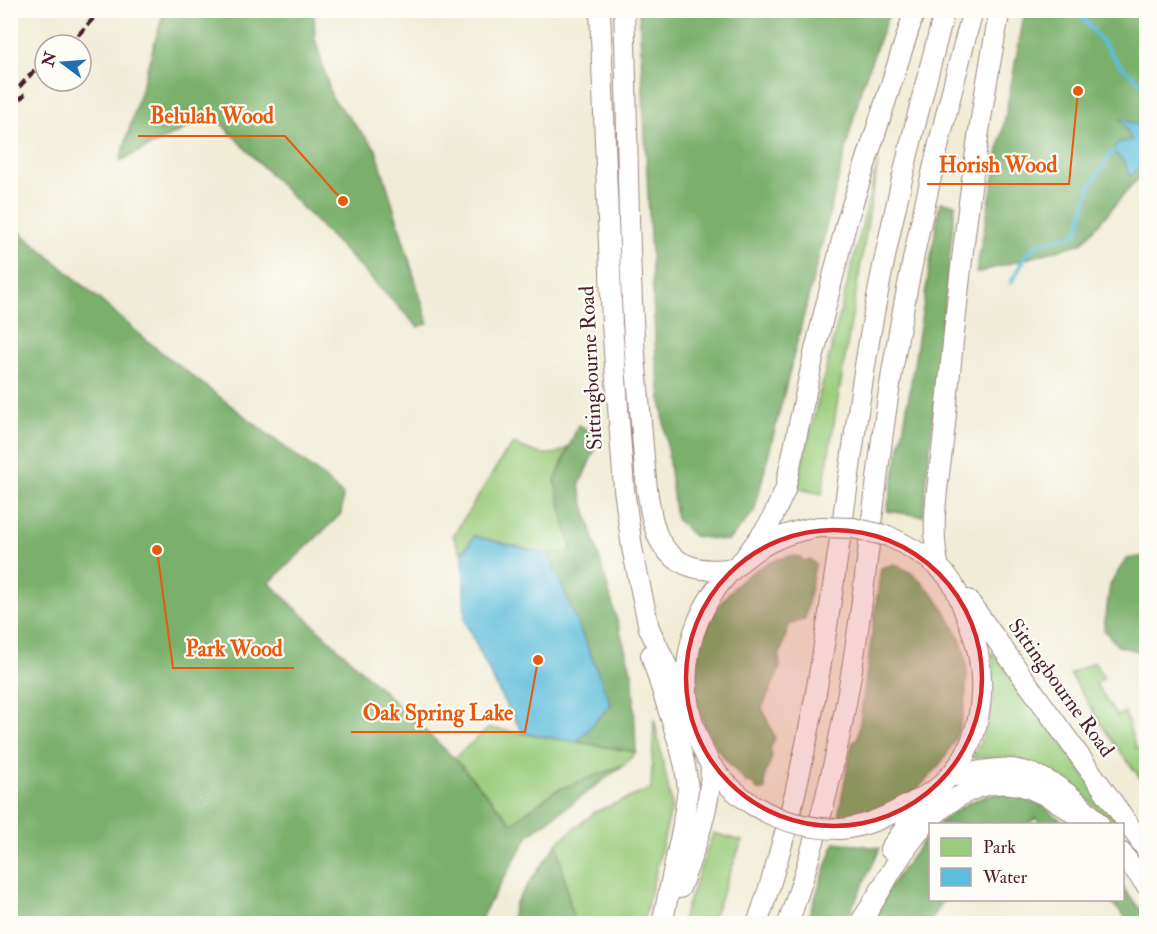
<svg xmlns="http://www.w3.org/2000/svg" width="1157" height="934" font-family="'IM FELL Double Pica',serif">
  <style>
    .green { fill: #99cc7c; stroke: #727654; stroke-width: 1.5 }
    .forest { fill: #7ab06c; stroke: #62684c; stroke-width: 1.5 }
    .water { fill: #5cbcdb; stroke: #536e83; stroke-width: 1.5 }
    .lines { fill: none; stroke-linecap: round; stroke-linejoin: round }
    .stream { stroke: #5cbcdb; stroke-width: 4 }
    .highway-casing { stroke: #9d8680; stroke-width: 22 }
    .highway { stroke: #fff; stroke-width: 20 }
    .rail { stroke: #4a1f2b; stroke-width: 4; stroke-dasharray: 9 4.5; stroke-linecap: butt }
    .highway-bridge-casing { stroke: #9d8680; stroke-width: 22; stroke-linecap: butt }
    .highway-bridge { stroke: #fff; stroke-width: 20 }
    .marked { fill: #d62828; fill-opacity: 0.2; stroke: #d62828; stroke-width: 4.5; stroke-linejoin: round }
    .labels { text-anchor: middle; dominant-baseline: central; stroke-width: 4.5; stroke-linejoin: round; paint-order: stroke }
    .street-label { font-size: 21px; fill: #4a1f2b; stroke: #fdfcf7 }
    .leader { fill: none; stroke: #e8590c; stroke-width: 2 }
    .callout-dot { fill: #e8590c; stroke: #fdfcf7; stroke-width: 2 }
    .callout-label { font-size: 22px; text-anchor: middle; font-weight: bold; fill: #e8590c; stroke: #fdfcf7; stroke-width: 4.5; stroke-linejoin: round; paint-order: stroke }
  </style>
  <rect width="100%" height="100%" fill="#fdfcf7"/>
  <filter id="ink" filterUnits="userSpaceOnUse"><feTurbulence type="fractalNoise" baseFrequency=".0167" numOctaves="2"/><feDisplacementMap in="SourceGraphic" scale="12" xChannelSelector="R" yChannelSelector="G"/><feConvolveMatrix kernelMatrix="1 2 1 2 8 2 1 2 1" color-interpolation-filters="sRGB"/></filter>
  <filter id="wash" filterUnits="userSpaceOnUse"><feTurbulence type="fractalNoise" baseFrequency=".008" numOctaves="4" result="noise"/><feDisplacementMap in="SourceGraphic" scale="24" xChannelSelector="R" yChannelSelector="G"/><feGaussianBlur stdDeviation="1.35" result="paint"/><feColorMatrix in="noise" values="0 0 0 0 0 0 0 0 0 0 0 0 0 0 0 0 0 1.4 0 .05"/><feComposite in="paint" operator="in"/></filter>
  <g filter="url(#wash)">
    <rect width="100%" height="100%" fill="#f0ecd6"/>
    <path class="green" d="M 878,162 L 822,494 L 796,488 Z
      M 514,444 C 534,452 549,461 568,447 L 555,482 L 572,552 L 549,555 L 475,536 L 461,553 L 453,536 L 504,455 Z
      M 992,652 L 1060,740 L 1119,824 L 1111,824 L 1072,782 L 1015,757 L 973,758 L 984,734 L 994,699 Z
      M 1094,662 L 1104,678 L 1096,684 L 1117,716 L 1125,712 L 1136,749 L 1146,746 L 1146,786 L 1108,735 L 1070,674 Z
      M 654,719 L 672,806 L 643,923 L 574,923 L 557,843 L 595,812 L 651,789 Z
      M 489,728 L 636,752 L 624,765 L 555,791 L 513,824 L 454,758 Z
      M 713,833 L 742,841 L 711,923 L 681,923 Z"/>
    <path class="forest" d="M 164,11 L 314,11 L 315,38 L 332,98 L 376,149 L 428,323 L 418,327 L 213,115 L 120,161 Z
      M 639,11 L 890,11 L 861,89 L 754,512 L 728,541 L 694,536 L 676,519 L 656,358 Z
      M 1025,11 L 1146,11 L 1146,172 L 1141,175 L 1082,243 L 976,273 Z
      M 940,202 L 955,204 L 923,516 L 887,511 L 904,426 Z
      M 10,223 L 156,348 L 321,475 L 343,495 L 341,514 L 269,583 L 454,758 L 512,823 L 555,791 L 624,765 L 529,835 L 484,912 L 480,923 L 11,923 Z
      M 578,425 L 593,432 L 596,447 L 579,486 L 633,677 L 636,752 L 577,742 L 611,704 L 549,555 L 572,551 L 555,482 Z
      M 791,556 L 800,557 L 803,561 L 811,560 L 815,564 L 805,619 L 789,625 L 779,657 L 780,668 L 762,708 L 775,738 L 770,749 L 772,757 L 765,775 L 765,790 L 757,790 L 753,783 L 747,783 C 727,762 709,743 701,715 C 680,651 723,569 791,556 Z
      M 1146,556 L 1146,653 L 1118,646 L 1104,630 L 1110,585 L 1126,559 Z
      M 895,564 C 902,568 909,571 915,576 C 936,593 954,623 963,648 C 967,661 967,675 966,689 C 964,747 925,798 868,813 C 860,816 850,816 841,817 L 839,812 L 852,744 L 858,737 L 881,568 Z
      M 1004,793 L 1043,806 L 1066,824 L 1041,824 L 1036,818 L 1028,824 L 938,824 C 959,806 977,796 1004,793 Z
      M 930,832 L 930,900 L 944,900 L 929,923 L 869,924 L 891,885 Z
      M 835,842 L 880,848 L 845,923 L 806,923 Z
      M 557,843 L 574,923 L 511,923 L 515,903 Z
      M 1123,888 L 1146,917 L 1146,923 L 1131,923 L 1109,900 L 1122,900 Z"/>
    <path class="water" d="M 1121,119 L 1146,128 C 1147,155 1152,158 1130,176 L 1124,162 L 1113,151 L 1117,143 L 1132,140 Z
      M 474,536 L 549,555 L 611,704 L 577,742 L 523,733 L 502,698 L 465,621 L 463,554 Z"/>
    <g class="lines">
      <path class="stream" d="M 1077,10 L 1121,66 L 1146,86
        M 1011,283 L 1027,253 L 1040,243 L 1077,234 L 1090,186 L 1113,151"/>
    </g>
  </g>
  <g filter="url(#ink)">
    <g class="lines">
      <defs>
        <path id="highway" d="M 600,10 L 612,324 L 624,489 L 632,548 L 649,628 L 688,711
          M 624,10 C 628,119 627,228 634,337 C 635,365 639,394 641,423 C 644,453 646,512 659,539 C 674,568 703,573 733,568
          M 746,556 L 770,523 L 785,490 L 814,354 L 846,224 L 915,10
          M 939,568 C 928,525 941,469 945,424 C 958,285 973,147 1000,10
          M 968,600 L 1146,849
          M 651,655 L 680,747 L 685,766 L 688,789 L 682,830 L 662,924
          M 948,777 C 964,774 982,770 999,769 C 1039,766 1075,796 1099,824
          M 753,805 C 738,795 724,783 713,768 C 706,759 701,746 697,735 C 661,644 721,539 820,527
          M 840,829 C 864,827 884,818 904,807 C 915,801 926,796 936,789 C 987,748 991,674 967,618 C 961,604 958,589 948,577 C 932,558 910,547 888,536
          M 890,849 L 925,800
          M 1122,853 L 1146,885
          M 680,888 C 694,850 711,808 711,766
          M 757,924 C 820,745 835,558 864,372 C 883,250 913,129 945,10
          M 788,924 C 810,860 828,795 841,729 C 863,622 871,512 887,404 C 907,271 938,140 973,10
          M 859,924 C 876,901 887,876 903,853 C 931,811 977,768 1031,789 C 1051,797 1071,809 1085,824"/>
      </defs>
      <use href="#highway" class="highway-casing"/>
      <use href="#highway" class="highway"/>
      <path class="rail" d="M 69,45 L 101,10
        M 10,97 L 45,59
        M 10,109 L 25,94"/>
      <defs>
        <path id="highway-bridge" d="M 820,527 L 853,528 L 888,536
          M 753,805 C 781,822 808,829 840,829"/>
      </defs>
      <use href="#highway-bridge" class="highway-bridge-casing"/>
      <use href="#highway-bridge" class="highway-bridge"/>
    </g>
  </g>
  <path class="marked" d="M686 678a148 148 0 1 1 296 0a148 148 0 1 1-296 0Z"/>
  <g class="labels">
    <g class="street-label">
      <text transform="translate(591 368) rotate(-93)">Sittingbourne Road</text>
      <text transform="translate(1061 688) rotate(54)">Sittingbourne Road</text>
    </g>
  </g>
  <path class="leader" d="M343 201L285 136H138M1078 91L1069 184H927M157 550L173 668H294M538 660L525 732H351"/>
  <g class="callout-dot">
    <circle cx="343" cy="201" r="6"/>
    <circle cx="1078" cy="91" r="6"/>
    <circle cx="157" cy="550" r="6"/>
    <circle cx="538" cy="660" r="6"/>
  </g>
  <g class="callout-label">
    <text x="212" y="123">Belulah Wood</text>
    <text x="998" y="172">Horish Wood</text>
    <text x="234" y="656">Park Wood</text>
    <text x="438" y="720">Oak Spring Lake</text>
  </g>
  <rect width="1157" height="934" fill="none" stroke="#fdfcf7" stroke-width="36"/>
  <rect x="929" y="823" width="195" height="78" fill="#fdfcf7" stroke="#b5a4a5" stroke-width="1.5"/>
  <rect x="941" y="838" width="30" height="18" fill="#99cc7c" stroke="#b5a4a5" stroke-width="1.5"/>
  <text x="983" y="853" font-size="18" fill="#4a1f2b">Park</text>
  <rect x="941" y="868" width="30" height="18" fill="#5cbcdb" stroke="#b5a4a5" stroke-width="1.5"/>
  <text x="983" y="883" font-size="18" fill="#4a1f2b">Water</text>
  <g transform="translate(63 63) rotate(286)"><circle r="28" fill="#fdfcf7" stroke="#b5a4a5" stroke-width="1.5"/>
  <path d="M0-4.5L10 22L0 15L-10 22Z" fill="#1f6fb2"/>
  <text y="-9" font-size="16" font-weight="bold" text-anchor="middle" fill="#4a1f2b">N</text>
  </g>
</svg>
